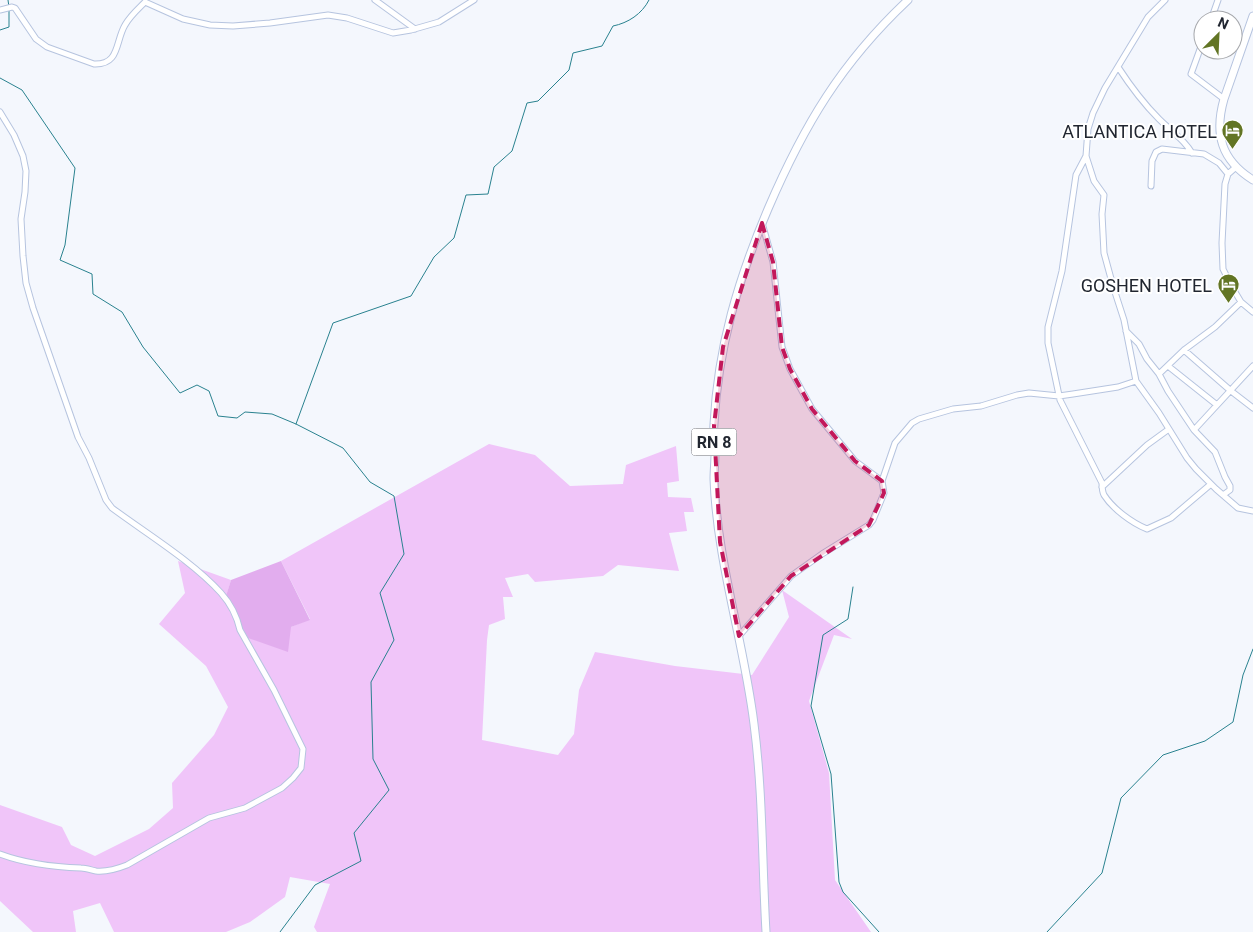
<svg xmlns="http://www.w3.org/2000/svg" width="1253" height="932" font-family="Roboto,sans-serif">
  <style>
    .green { fill: #f0c5f9 }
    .forest { fill: #e2adee }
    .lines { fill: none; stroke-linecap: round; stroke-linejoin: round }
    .stream { stroke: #29828f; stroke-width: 1 }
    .minor-casing { stroke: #b6c4df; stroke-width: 7 }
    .major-casing { stroke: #b6c4df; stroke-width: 9 }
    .minor { stroke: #fff; stroke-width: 5 }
    .major { stroke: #fff; stroke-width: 7 }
    .marked { fill: #c2185b; fill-opacity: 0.2; stroke: #c2185b; stroke-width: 4; stroke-dasharray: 10 6; stroke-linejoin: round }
    .labels { text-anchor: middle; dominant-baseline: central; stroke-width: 4; stroke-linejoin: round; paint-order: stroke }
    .shield { fill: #fff; stroke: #64676e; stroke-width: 1 }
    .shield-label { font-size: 16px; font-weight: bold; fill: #212630 }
    .poi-label { font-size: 18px; fill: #212630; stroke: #fff; text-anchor: end }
  </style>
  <rect width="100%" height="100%" fill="#f4f7fd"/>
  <path class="green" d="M 489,444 L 535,455 L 570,486 L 623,484 L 626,465 L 676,446 L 679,481 L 667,483 L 668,497 L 691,498 L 694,512 L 684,512 L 687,531 L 669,533 L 679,571 L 618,565 L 603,576 L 535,582 L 528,574 L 505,578 L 513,597 L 503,597 L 505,619 L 489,625 L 487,640 L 482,740 L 558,755 L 574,734 L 579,690 L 595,652 L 675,666 L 752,675 L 789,617 L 782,590 L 852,639 L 834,635 L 809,701 L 829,773 L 835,880 L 871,932 L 317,932 L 314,927 L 330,884 L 290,877 L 285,897 L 250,922 L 226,932 L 114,932 L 100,903 L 73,911 L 76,932 L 33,932 L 0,901 L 0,805 L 62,827 L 71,845 L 95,856 L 149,829 L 173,808 L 172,783 L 214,735 L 228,707 L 206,666 L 159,624 L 185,593 L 178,561 L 231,580 L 226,597 L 291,627 L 310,619 L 281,561 Z"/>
  <path class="forest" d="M 281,561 L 310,620 L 291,627 L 288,652 L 248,638 L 226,596 L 231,580 Z"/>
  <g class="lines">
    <path class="stream" d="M 8,0 L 9,7
      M 0,30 L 9,27 L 9,11
      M 0,78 L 22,90 L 75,168 L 65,245 L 60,260 L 92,274 L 93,294 L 122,312 L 143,347 L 180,393 L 197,385 L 209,391 L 218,416 L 237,418 L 245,412 L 272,414 L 296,424 L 343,448 L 370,482 L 394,496 L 404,554 L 380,593 L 394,640 L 371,682 L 373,759 L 389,790 L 354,833 L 361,861 L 315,885 L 280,932
      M 296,424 L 333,323 L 411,296 L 434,257 L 454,238 L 466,195 L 488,194 L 494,167 L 512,151 L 527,103 L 538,101 L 569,70 L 573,53 L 602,46 L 613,26 C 628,23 642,14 649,0
      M 853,587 L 848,619 L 823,635 L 811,706 L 831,774 L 839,882 L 843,892 L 879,932
      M 1047,932 L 1102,873 L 1121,798 L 1163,755 L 1205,741 L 1233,722 L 1243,675 L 1253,649"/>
    <defs>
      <path id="minor" d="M 375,0 L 415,29
        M 1165,0 L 1148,17 L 1105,88 L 1093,113 L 1088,129 L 1086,156 L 1094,181 L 1104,195 L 1102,214 L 1104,253 L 1113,286 L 1124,320 L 1136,381 L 1159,413 L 1187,458 L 1196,469 L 1216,489 L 1238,508 L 1253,511
        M 0,10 L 12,7 L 15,8 L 36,39 L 47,47 L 94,64 C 120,65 115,42 125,25 C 130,16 138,9 145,2 L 183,19 L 210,25 L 233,26 L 270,23 L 328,15 L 347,18 L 393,33 L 411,30 L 439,22 L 474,0
        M 1211,20 L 1218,0
        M 1203,41 L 1191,74 L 1224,99
        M 1118,67 C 1131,87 1142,102 1159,119 C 1171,131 1183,138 1192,153
        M 0,112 L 14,135 L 23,156 L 26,171 L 25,192 L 21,219 L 23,256 L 26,283 L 33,308 L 78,437 L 89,458 L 106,500 L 112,508 C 147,534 192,561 221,593 C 230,603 237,617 240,630 L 274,690 L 303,749 L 301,768 L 293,778 L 282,788 L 245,808 L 209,818 L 127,865 C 117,869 107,872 96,871 C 91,870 86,868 81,868 C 52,867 27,864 0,854
        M 1086,156 L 1076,175 L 1062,271 L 1048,327 L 1048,343 L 1060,400 L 1102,483 C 1102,487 1102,491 1104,495 C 1113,509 1132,523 1147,529 L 1171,518 L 1211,484
        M 1236,167 L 1228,174 L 1225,184 L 1222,243 L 1223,269 L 1232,287 L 1241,302 L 1253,312
        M 1151,186 L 1152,161 L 1156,152 L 1162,149 L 1204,154 L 1219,163 L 1228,174
        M 762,223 L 773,262 L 782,347 L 790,369 L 812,409 L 846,450 L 855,461 L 882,481
        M 1126,331 L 1139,344 L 1147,359 L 1159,374 L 1168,391 L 1194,430 L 1215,452 L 1225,477 L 1230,486 L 1230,490 L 1223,495
        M 1184,350 L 1231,391 L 1253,408
        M 1168,366 L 1217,405
        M 1159,374 L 1184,350 L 1215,327 L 1241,302
        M 1194,430 L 1253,366
        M 1102,487 L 1147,445 L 1169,429
        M 739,636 L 791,576 L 822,554 L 869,525 L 873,520 L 884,493 L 882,481 L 895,443 L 912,423 L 919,419 L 953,409 L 981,406 L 1017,395 L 1029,393 L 1059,396 L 1073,394 L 1118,387 L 1136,381"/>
      <path id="major" d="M 1253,16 L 1224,99 C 1214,134 1221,160 1253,180
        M 766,932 C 762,863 763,793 754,724 C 744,642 717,562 714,479 C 714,471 715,462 715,454 C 715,444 713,434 714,424 C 718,347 738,280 768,209 C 804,125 841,63 908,0"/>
    </defs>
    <use href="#minor" class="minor-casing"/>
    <use href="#major" class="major-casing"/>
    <use href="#minor" class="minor"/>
    <use href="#major" class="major"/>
  </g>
  <path class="marked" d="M 762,223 L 773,262 L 782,347 L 790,369 L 812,409 L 855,461 L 882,481 L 884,493 L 869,525 L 791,576 L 739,636 L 720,542 L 714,426 L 723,347 Z"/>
  <defs>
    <symbol id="hotel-pin" viewBox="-11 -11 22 30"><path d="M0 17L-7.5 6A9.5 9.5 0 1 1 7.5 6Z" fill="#627524" stroke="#fff"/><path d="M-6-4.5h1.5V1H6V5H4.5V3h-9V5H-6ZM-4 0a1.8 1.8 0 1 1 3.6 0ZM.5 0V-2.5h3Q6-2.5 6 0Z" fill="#fff"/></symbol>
  </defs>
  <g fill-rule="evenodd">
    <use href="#hotel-pin" x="1220" y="118" width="25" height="34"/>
    <use href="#hotel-pin" x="1216" y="272" width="25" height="34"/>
  </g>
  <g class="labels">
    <rect class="shield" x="691.5" y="428.5" width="45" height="27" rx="4"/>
    <g class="shield-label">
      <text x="714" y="442">RN 8</text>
    </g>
    <g class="poi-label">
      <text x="1217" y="131">ATLANTICA HOTEL</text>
      <text x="1212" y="285">GOSHEN HOTEL</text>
    </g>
  </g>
  <g transform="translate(1218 35) rotate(24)"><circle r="24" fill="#ffffff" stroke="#a6a8ac"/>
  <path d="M0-4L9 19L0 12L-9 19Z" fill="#627524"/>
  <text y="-8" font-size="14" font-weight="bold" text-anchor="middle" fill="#212630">N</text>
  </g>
</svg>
